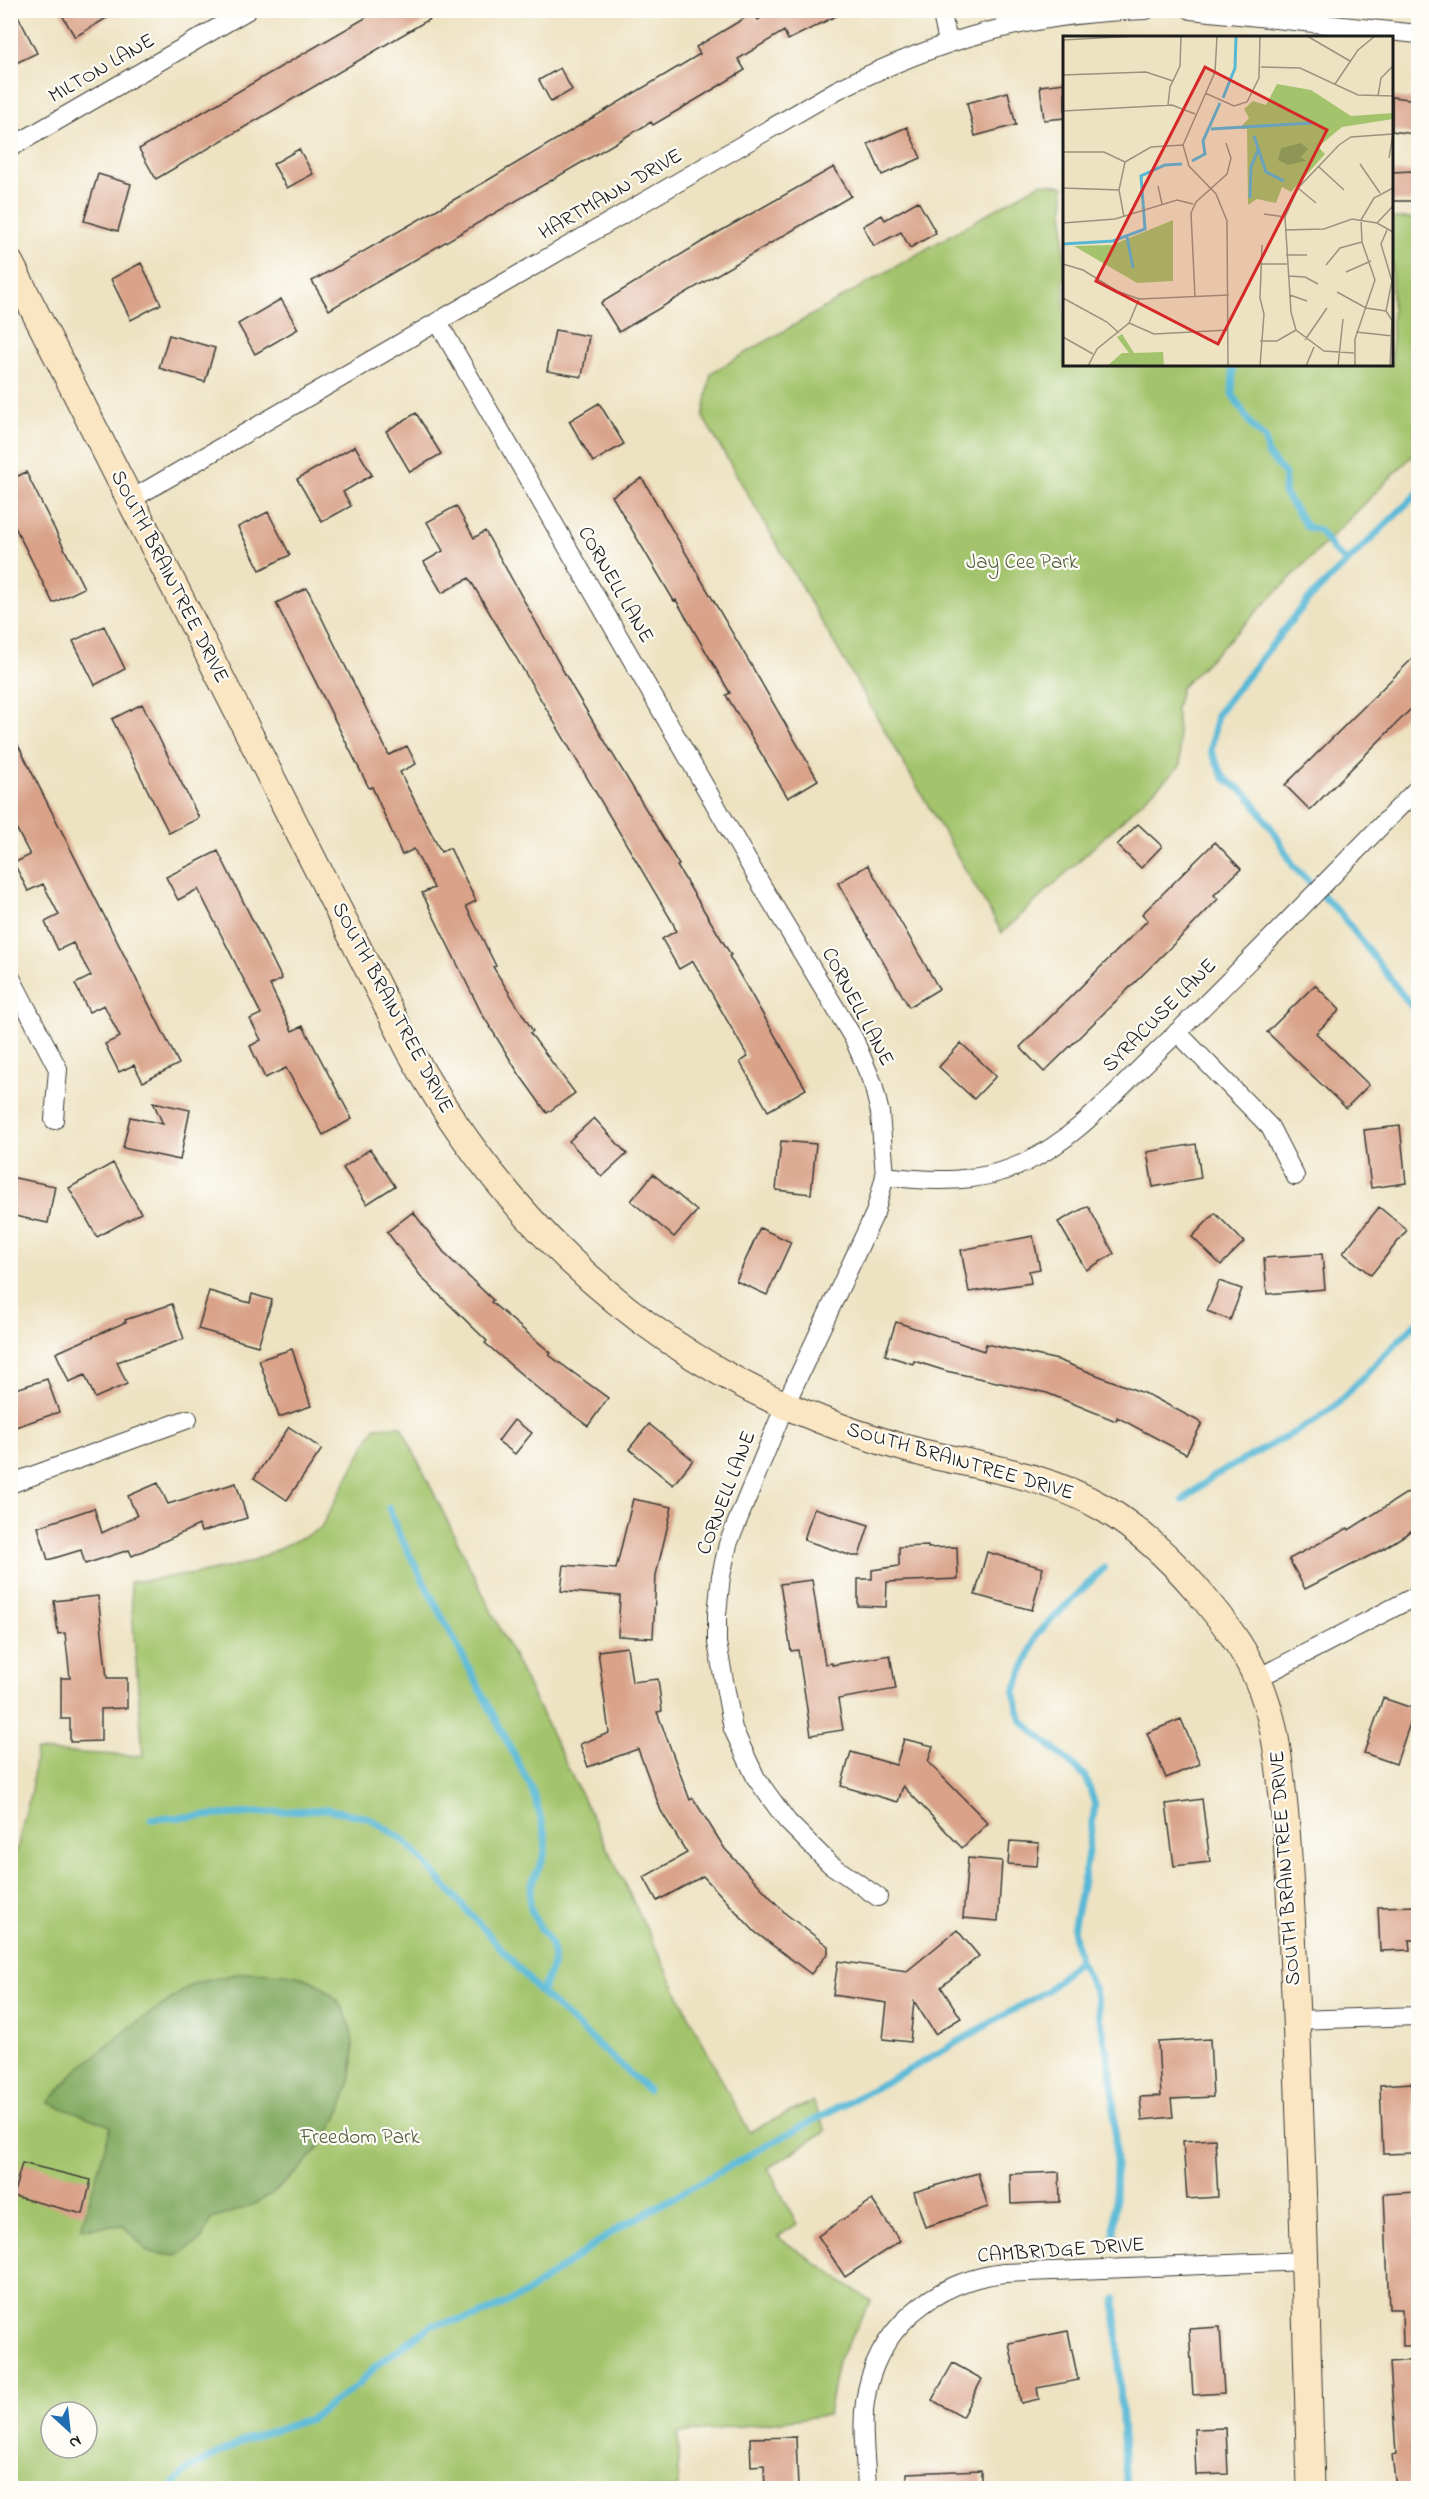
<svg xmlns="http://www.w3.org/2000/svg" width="1429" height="2499" font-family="'Indie Flower',sans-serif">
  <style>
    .green { fill: #a3c46c; stroke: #607044; stroke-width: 1.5; fill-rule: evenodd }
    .forest { fill: #82aa60; stroke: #4f633e; stroke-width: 1.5 }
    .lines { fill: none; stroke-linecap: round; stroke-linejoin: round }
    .stream { stroke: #57b8d6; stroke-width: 7 }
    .building { fill: #d9a289 }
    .street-casing { stroke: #3b3a35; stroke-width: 20 }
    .secondary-casing { stroke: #3b3a35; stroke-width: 29 }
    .street { stroke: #fff; stroke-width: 18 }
    .secondary { stroke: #fbe6c3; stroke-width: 27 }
    .labels { text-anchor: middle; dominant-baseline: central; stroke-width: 4.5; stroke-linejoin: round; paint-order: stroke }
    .street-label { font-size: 21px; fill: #1c1c1c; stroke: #fdfcf7 }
    .park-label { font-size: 21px; fill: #525f3c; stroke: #fdfcf7 }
    .inset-river { fill: none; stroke: #57b8d6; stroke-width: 3 }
    .inset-road { fill: none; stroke: #99937f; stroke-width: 1.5 }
    .view { fill: #d62828; fill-opacity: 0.15; stroke: #d62828; stroke-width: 3 }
    .inset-edge { fill: none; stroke: #1c1c1c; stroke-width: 3 }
  </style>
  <rect width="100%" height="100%" fill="#fdfcf7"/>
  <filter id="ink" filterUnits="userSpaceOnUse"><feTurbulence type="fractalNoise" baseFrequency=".0167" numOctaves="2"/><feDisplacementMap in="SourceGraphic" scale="12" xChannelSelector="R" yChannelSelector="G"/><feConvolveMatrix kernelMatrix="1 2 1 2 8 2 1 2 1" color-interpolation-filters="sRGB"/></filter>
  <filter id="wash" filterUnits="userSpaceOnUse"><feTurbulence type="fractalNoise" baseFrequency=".008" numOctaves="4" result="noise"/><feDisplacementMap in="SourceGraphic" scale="24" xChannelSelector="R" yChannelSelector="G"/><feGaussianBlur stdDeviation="1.35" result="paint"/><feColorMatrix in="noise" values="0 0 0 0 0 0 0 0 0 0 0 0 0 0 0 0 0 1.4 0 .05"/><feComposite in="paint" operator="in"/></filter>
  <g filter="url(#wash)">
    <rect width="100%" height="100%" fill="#ede2c1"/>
    <path class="green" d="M 1041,183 L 1064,186 L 1064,364 L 1392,364 L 1392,218 L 1418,218 L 1418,450 L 1181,688 L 1176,708 L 1181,765 L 1002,933 L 703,417 L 711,373 Z
      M 401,1426 L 695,2028 L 749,2132 L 813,2101 L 826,2131 L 768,2168 L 797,2224 L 778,2237 L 871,2301 L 838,2361 L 828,2415 L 678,2434 L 678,2488 L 11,2488 L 10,1878 L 31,1790 L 36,1751 L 143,1756 L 130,1582 L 202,1573 L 248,1563 L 320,1529 L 375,1427 ZM 51,2412 L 87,2412 L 87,2448 L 51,2448 Z"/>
    <path class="forest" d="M 246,1972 C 267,1973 295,1972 314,1982 C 372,2014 356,2090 327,2136 C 313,2158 290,2179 270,2195 C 253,2207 231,2213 211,2219 L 202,2239 L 177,2256 L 148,2252 L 123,2225 L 81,2229 L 111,2126 L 48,2103 L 74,2073 L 133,2025 L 195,1983 Z"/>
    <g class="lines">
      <path class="stream" d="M 1228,364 L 1233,371 L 1232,394 L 1252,426 L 1265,439 L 1268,455 L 1285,474 L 1284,493 L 1307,527 L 1319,530 L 1334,551 L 1347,562
        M 1418,493 L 1308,600 L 1217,714 L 1211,751 L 1224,778 L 1248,795 L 1274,832 L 1294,867 L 1341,914 L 1418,1015
        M 1183,1500 L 1212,1477 L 1315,1421 L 1335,1406 L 1418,1321
        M 389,1508 L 399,1534 L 531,1787 C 536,1804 548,1833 545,1851 C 541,1872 528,1877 530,1904 C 532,1925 558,1940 553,1963 C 551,1972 545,1983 541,1993
        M 1104,1568 L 1037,1634 L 1014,1693 L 1022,1721 L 1086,1777 L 1095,1805 L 1085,1872 L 1073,1929 L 1079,1960 L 1095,1990 L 1113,2084 L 1116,2166 L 1114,2238
        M 151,1819 L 327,1809 L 369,1818 L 405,1841 L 541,1993 L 648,2090
        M 1115,2299 L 1126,2488
        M 171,2488 L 188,2469 L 249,2438 L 310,2419 L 358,2385 L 377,2365 L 432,2325 L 476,2317 L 523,2295 L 614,2231 L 760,2149 L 914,2067 L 1048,1990 L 1079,1960"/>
    </g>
    <g id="blocks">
      <path class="building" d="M 10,10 L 15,10 L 37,53 L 10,66 Z
        M 59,10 L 120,10 L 75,37 Z
        M 379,10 L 445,10 L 156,179 L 139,149 Z
        M 774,10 L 848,10 L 788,40 L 784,31 L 738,59 L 745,70 L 704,95 L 653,125 L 651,122 L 329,310 L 312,281 L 483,183 L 700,54 L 696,47 L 753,13 L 758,20 Z
        M 560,68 L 572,90 L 551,102 L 539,80 Z
        M 1065,83 L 1065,118 L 1044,120 L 1040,86 Z
        M 1008,92 L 1016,125 L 975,136 L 967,103 Z
        M 1392,97 L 1418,100 L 1414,134 L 1392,131 Z
        M 907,127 L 921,158 L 882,175 L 868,144 Z
        M 299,149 L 313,174 L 287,188 L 273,164 Z
        M 834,167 L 851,196 L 619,332 L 601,303 L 710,237 Z
        M 1412,171 L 1413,201 L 1392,201 L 1392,172 Z
        M 98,174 L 131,184 L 118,231 L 84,221 Z
        M 918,201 L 936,233 L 910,248 L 901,232 L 874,246 L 863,226 L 882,215 L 885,220 Z
        M 141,263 L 161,304 L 131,320 L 111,279 Z
        M 281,299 L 298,329 L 255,354 L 238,324 Z
        M 555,330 L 589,336 L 582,377 L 547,371 Z
        M 169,335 L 215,348 L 205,382 L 159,368 Z
        M 599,403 L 624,444 L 593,462 L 569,421 Z
        M 416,413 L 441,454 L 410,472 L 386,431 Z
        M 355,446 L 372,475 L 343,492 L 351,506 L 322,522 L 297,479 Z
        M 26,472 L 84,588 L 53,603 L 10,517 L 10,480 Z
        M 642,478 L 818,780 L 788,798 L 726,695 L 730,693 L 676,600 L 674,601 L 612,496 Z
        M 456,506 L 474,538 L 485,531 L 574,690 L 656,826 L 679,865 L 677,866 L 731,955 L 729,956 L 806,1089 L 768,1111 L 740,1062 L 748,1057 L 693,961 L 679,969 L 662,939 L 676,931 L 673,923 L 469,578 L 442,593 L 424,562 L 443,551 L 427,522 Z
        M 268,512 L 290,555 L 260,570 L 238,527 Z
        M 307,588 L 389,755 L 407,746 L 416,764 L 400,772 L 441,852 L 450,848 L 476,901 L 466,906 L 496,966 L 493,967 L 533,1031 L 530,1033 L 575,1093 L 547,1113 L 519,1074 L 482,1014 L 422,893 L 434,888 L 414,849 L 402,855 L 372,787 L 369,788 L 276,603 Z
        M 104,626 L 125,669 L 95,685 L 73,641 Z
        M 1419,652 L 1419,701 L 1310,810 L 1285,785 Z
        M 142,704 L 199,818 L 169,833 L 112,719 Z
        M 10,729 L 179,1064 L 143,1082 L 134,1065 L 119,1072 L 105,1044 L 120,1037 L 104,1005 L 89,1012 L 75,984 L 91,976 L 73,943 L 58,950 L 45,922 L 59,915 L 43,884 L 28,891 L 14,863 L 30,855 L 10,816 Z
        M 1138,824 L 1162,846 L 1141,868 L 1117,845 Z
        M 1215,842 L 1241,869 L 1214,895 L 1218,899 L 1187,931 L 1044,1072 L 1020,1047 L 1148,920 L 1142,914 Z
        M 218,851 L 282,979 L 270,985 L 292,1031 L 303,1026 L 352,1119 L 323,1135 L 286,1068 L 265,1078 L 250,1046 L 261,1040 L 250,1019 L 261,1014 L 198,889 L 178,900 L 166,877 Z
        M 868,865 L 939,989 L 909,1007 L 838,883 Z
        M 1315,985 L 1340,1010 L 1316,1033 L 1369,1085 L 1346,1108 L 1267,1032 Z
        M 961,1043 L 996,1076 L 974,1099 L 939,1067 Z
        M 153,1102 L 190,1110 L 180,1160 L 123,1148 L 130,1117 L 163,1124 Z
        M 594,1118 L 627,1154 L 602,1177 L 569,1141 Z
        M 1400,1126 L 1406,1183 L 1371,1188 L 1364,1130 Z
        M 781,1141 L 816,1144 L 811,1194 L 776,1190 Z
        M 1196,1144 L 1201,1178 L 1153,1187 L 1147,1152 Z
        M 370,1149 L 395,1186 L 367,1204 L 343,1168 Z
        M 113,1163 L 141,1213 L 97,1237 L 69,1188 Z
        M 653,1174 L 697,1211 L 674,1237 L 631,1201 Z
        M 10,1177 L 55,1186 L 48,1223 L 10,1215 Z
        M 1088,1206 L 1114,1254 L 1086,1270 L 1058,1222 Z
        M 1379,1207 L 1407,1230 L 1371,1275 L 1343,1253 Z
        M 413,1212 L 446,1255 L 493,1300 L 491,1302 L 551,1353 L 549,1355 L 608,1398 L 588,1426 L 542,1392 L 485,1343 L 487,1341 L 423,1279 L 387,1232 Z
        M 1215,1213 L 1244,1242 L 1221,1265 L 1192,1237 Z
        M 760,1228 L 791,1242 L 767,1295 L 736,1281 Z
        M 1033,1236 L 1040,1269 L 1029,1271 L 1031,1283 L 969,1292 L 961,1250 Z
        M 1322,1254 L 1325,1289 L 1267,1294 L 1264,1258 Z
        M 1219,1281 L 1242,1289 L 1230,1320 L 1207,1311 Z
        M 209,1291 L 250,1303 L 252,1294 L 272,1300 L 258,1346 L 198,1329 Z
        M 172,1304 L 184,1339 L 117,1362 L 127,1384 L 95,1398 L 85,1375 L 69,1382 L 56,1353 L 126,1322 L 125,1320 Z
        M 896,1322 L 984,1351 L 986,1344 L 1058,1360 L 1151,1396 L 1202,1423 L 1186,1454 L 1117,1417 L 1116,1421 L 1047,1393 L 946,1371 L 914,1361 L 913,1364 L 885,1355 Z
        M 292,1349 L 311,1406 L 279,1417 L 259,1360 Z
        M 47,1379 L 59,1412 L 10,1429 L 10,1391 Z
        M 514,1420 L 532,1433 L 515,1454 L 498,1441 Z
        M 649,1424 L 693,1460 L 673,1485 L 629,1449 Z
        M 289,1427 L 322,1449 L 287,1500 L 254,1478 Z
        M 158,1483 L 168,1504 L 236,1483 L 247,1518 L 201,1532 L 199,1525 L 132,1556 L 129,1550 L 85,1564 L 81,1550 L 48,1560 L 38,1527 L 94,1508 L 102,1533 L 137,1516 L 128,1496 Z
        M 1419,1485 L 1419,1526 L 1383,1549 L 1305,1589 L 1289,1559 L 1348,1528 L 1349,1530 Z
        M 633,1499 L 672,1507 L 656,1575 L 653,1638 L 618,1636 L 620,1596 L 561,1591 L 564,1565 L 616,1569 Z
        M 814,1508 L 869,1525 L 859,1556 L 852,1556 L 804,1540 Z
        M 928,1546 L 928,1548 L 957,1547 L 958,1579 L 887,1582 L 886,1607 L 858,1606 L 858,1579 L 872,1579 L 872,1570 L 899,1566 L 899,1547 Z
        M 987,1552 L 1043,1568 L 1032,1610 L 975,1595 Z
        M 812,1580 L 825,1664 L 832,1663 L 832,1665 L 890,1655 L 896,1689 L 838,1699 L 843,1730 L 811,1735 L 798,1650 L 791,1651 L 780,1584 Z
        M 98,1596 L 107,1678 L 127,1678 L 127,1708 L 101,1709 L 101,1741 L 70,1742 L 70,1719 L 61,1719 L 61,1678 L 70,1678 L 65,1633 L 58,1634 L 54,1601 Z
        M 627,1647 L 632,1682 L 658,1679 L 662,1711 L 657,1712 L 690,1800 L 693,1798 L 725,1849 L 786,1914 L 828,1946 L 828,1953 L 811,1974 L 755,1932 L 703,1876 L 657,1901 L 644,1877 L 687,1853 L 661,1811 L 638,1749 L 588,1767 L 580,1744 L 609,1733 L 598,1651 Z
        M 1383,1698 L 1415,1709 L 1396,1764 L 1364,1753 Z
        M 1181,1719 L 1200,1764 L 1166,1778 L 1147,1733 Z
        M 904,1739 L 933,1746 L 928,1762 L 988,1823 L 962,1848 L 903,1786 L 898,1802 L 841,1786 L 851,1752 L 896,1765 Z
        M 1202,1799 L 1210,1862 L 1174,1866 L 1166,1804 Z
        M 1010,1841 L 1039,1843 L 1037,1866 L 1008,1864 Z
        M 968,1858 L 1002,1861 L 998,1921 L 963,1918 Z
        M 1419,1906 L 1419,1940 L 1409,1940 L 1410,1950 L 1380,1951 L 1378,1907 Z
        M 957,1930 L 979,1956 L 941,1987 L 961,2018 L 935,2034 L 914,2001 L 910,2042 L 883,2039 L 887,2003 L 833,1995 L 838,1961 L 907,1971 Z
        M 1210,2039 L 1213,2097 L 1171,2099 L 1173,2117 L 1142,2120 L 1140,2097 L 1161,2096 L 1158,2042 Z
        M 1412,2083 L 1415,2153 L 1383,2154 L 1380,2085 Z
        M 1215,2139 L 1218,2197 L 1187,2199 L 1183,2141 Z
        M 22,2163 L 91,2180 L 83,2214 L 13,2196 Z
        M 1059,2172 L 1060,2202 L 1011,2204 L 1010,2174 Z
        M 978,2173 L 988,2207 L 925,2227 L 914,2192 Z
        M 1416,2192 L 1419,2346 L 1403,2346 L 1402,2309 L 1389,2309 L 1384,2194 Z
        M 872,2200 L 900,2241 L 845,2277 L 818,2236 Z
        M 1220,2327 L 1224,2393 L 1193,2395 L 1189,2329 Z
        M 1068,2331 L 1078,2380 L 1037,2388 L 1039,2399 L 1021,2403 L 1009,2343 Z
        M 1419,2360 L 1419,2488 L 1396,2488 L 1392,2455 L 1396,2454 L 1390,2362 Z
        M 953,2363 L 982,2379 L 962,2417 L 932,2400 Z
        M 1226,2428 L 1228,2474 L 1196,2475 L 1194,2429 Z
        M 796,2437 L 798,2488 L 765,2488 L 764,2465 L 751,2466 L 750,2438 Z
        M 981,2470 L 981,2488 L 907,2488 L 907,2473 Z"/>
    </g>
  </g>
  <g filter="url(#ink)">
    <use href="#blocks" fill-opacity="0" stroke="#3b3a35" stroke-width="1.5"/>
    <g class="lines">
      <defs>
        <path id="street" d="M 941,10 L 948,42
          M 1191,10 L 1418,34
          M 10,148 L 248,10
          M 438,322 L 762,886 L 854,1039 L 873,1084 L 880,1113 L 885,1176 L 875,1213 L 785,1405 L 728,1544 L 721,1576 L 717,1614 L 717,1643 L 733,1729 L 756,1778 L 787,1821 L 830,1864 L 878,1897
          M 130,500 L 837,90 C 940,39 1030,13 1146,10
          M 10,976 L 58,1069 L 54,1120
          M 1177,1032 L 1270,1127 L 1295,1176
          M 885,1176 C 932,1182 979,1184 1024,1163 C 1076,1139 1115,1092 1156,1053 C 1245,967 1331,876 1418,788
          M 10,1484 L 188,1419
          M 1258,1678 L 1418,1595
          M 1296,2020 L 1418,2016
          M 867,2488 C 866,2460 861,2430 865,2402 C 875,2329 934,2281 1004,2273 L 1304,2261"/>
        <path id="secondary" d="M 10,263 L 410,1051 C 497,1207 622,1332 787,1406 C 831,1425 876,1441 923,1453 C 984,1467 1050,1476 1105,1509 C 1141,1531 1171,1559 1198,1591 C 1220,1617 1243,1646 1257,1678 C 1273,1713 1278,1752 1282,1789 C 1289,1843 1290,1898 1293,1952 C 1302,2131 1306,2310 1311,2488"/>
      </defs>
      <use href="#street" class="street-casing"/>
      <use href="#secondary" class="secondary-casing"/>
      <use href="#street" class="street"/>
      <use href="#secondary" class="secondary"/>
    </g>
  </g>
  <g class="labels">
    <g class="street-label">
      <text transform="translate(102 69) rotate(-30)">MILTON LANE</text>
      <text transform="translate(611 195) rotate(-30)">HARTMANN DRIVE</text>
      <text transform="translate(169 577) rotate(63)">SOUTH BRAINTREE DRIVE</text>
      <text transform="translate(615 585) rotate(60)">CORNELL LANE</text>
      <text transform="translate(857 1007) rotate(62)">CORNELL LANE</text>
      <text transform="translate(392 1008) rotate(62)">SOUTH BRAINTREE DRIVE</text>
      <text transform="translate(1160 1016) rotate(-45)">SYRACUSE LANE</text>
      <text transform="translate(960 1462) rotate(16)">SOUTH BRAINTREE DRIVE</text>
      <text transform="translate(727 1493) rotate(-69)">CORNELL LANE</text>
      <text transform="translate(1286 1868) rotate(-94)">SOUTH BRAINTREE DRIVE</text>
      <text transform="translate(1061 2251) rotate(-4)">CAMBRIDGE DRIVE</text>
    </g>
    <g class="park-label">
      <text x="1022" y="563">Jay Cee Park</text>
      <text x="360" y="2138">Freedom Park</text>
    </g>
  </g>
  <g transform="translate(1063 36)">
    <rect width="330" height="330" fill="#ede2c1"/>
    <path d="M 214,48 L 248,54 L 288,80 L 330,77 L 330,83 L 279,91 L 255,111 L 262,118 L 228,156 L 219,151 L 213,167 L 194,163 L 185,169 L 184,93 L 177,92 L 186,82 L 181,73 L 190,65 L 203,69 ZM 110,184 L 110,245 L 74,247 L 11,210 L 49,209 ZM 59,298 L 71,317 L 100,316 L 101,330 L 44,330 L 59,317 L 66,317 L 54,301 Z" fill="#a3c46c"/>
    <path d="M 238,107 L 245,113 L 238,121 L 243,125 L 225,129 L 215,124 L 218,112 Z" fill="#82aa60"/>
    <path class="inset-river" d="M 160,62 L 172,32 L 173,0M 148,93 L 249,87M 191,100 L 203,136 L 221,145M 129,125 L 142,118 L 140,105 L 157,67M 187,162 L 188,131 L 195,114M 64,201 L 70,232M 0,208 L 50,205 L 82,193 L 78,140 L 102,129 L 119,128"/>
    <path class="inset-road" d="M 154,0 L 152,36 L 120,109 L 126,130 L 153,158 L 164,185 L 165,330M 244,0 L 287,25M 0,4 L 73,0M 198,31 L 237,32 L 295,59 L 330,60M 0,39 L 83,36 L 110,45M 272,48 L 295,14 L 312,0M 142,57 L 171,70 L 184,66 L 196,42 L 197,0M 315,60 L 318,42 L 330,30M 105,69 L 107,51 L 117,30 L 118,0M 0,75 L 109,69 L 132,78M 0,116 L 41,116 L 62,126M 326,122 L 330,98M 297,128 L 317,157M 255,130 L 281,154M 95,150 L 99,168M 0,152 L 56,154M 235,152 L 253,167M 201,178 L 222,181M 61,181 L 56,154 L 62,126 L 88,111 L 120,109M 0,187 L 52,183 L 114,164 L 130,168M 314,187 L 330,170M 222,194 L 261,193 L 289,183 L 314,187 L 330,196M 223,219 L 244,219M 0,228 L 20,234 L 54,255 L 76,263 L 166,259M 197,228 L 224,228M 263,229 L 277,212 L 299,206M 283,236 L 308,225M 226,240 L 242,241 L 255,248M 274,256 L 303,272 L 323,275M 227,259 L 244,265M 132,261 L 128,177 L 133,166 L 164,138 L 168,122 L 163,107M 0,262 L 44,286 L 56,297M 323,275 L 329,245 L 318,208 L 324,194M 323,275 L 329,284 L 327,330M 66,287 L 91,298 L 165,294M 293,296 L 330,300M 0,301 L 30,318M 242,304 L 264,272M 197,305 L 214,305 L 233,294M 291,317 L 261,315 L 233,294 L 228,276 L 222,181 L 235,152 L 276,109 L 288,101 L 330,98M 25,330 L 34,313 L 66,287 L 76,263M 197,330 L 201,278 L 197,262 L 199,209M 243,330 L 251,311M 275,330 L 280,283M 292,330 L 292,303 L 312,244 L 299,206 L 298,184 L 311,162 L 330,152"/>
    <path class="view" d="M 142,31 L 264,94 L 155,308 L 33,245 Z"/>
    <rect width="330" height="330" class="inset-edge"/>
  </g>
  <rect width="1429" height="2499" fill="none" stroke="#fdfcf7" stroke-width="36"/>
  <g transform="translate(69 2430) rotate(153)"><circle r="28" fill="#fdfcf7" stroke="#a3a29f" stroke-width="1.5"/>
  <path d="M0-4.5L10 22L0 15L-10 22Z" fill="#1f6fb2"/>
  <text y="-9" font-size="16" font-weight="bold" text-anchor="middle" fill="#1c1c1c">N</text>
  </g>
</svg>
